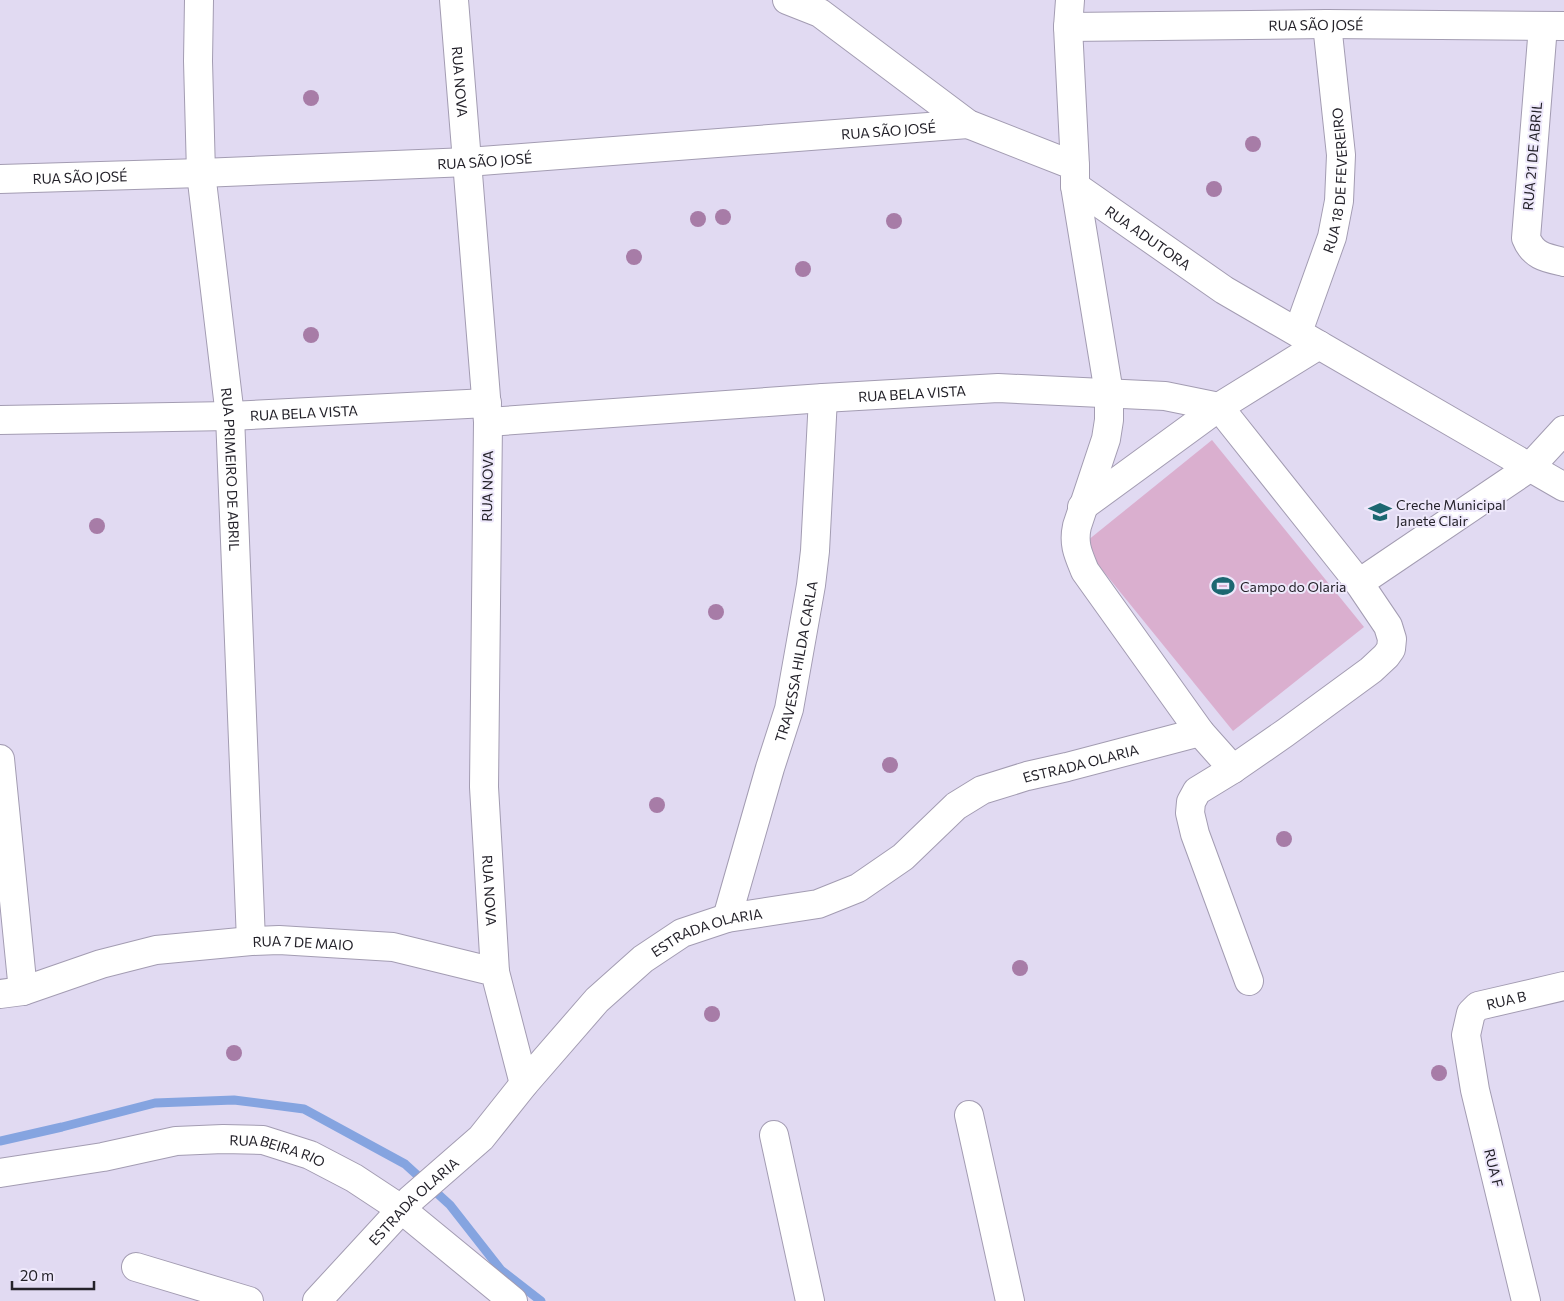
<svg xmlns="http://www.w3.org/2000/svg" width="1564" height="1301" font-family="Commissioner,sans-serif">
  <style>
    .grass { fill: #daafcf }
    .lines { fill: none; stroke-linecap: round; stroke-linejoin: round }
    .stream { stroke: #85a4e0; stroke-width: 9 }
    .minor-casing { stroke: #a39cb2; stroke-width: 30 }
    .minor { stroke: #fff; stroke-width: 28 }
    .tree { fill: #a77ca7 }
    .labels { text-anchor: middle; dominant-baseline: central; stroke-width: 4; stroke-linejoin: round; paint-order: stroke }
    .street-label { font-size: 14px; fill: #24222a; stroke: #eee8fb }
    .poi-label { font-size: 14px; fill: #24222a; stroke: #eee8fb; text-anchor: start }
  </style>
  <rect width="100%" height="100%" fill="#e1daf2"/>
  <path class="grass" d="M 1212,440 L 1364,627 L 1233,731 L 1082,545 Z"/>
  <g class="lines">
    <path class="stream" d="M 0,1141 L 62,1127 L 155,1103 L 234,1100 L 304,1109 L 405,1164 L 450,1205 L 501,1270 L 541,1301"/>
    <defs>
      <g id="minor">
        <path id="s1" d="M 199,0 L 198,61 L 201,173 L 230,416 L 251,941"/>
        <path id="s2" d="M 454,0 L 488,422 L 484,787 L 495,972"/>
        <path id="s3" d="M 787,0 L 820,13 L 968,124 L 1075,166 L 1075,186 L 1224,290 L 1564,487"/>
        <path d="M 1070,0 L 1068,27 L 1075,166"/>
        <path d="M 1543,26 L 1526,238 C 1533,256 1546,258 1564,262"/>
        <path id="s4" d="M 1068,27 L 1327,24 L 1564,26"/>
        <path id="s5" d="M 0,179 L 201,173 L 468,162 L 968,124"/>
        <path d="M 1075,186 L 1109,393 L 1109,420 L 1106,439 L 1077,526 C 1073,544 1078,554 1085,571 L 1200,732 L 1233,769"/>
        <path id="s6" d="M 1298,332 L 1332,237 L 1339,201 L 1341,155 L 1327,24"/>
        <path d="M 1219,407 L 1359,583 L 1388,626 L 1392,639 L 1391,649 L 1386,656 L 1371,670 L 1285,733 L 1233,769 L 1197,791 L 1191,802 L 1190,813 L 1195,834 L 1249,981"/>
        <path id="s7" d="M 0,420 L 230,416 L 487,403"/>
        <path id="s8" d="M 488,422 L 823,398 L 998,388 L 1165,396 L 1219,407"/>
        <path d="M 1082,507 L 1219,407 L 1319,345"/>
        <path d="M 1359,583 L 1529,468 L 1564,430"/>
        <path d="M 0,759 L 23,991"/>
        <path id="s9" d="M 727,918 L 770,768 L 789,709 L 811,585 L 815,551 L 823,398"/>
        <path id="s10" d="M 0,994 L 23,991 L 101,964 L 156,950 L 251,941 L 279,940 L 393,947 L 495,972 L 524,1084"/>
        <path d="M 969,1115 L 1010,1301"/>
        <path d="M 774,1135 L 810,1301"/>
        <path id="s11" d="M 0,1173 L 103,1157 L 176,1141 L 223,1139 L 263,1140 L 310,1155 L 354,1178 L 401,1209 L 513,1301"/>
        <path d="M 136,1267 L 249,1301"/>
        <path id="s12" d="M 317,1301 L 411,1199 L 481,1138 L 524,1084 L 597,1000 L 643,959 L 682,933 L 727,918 L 818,904 L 858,888 L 903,857 L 956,806 L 982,790 L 1027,776 L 1067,767 L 1200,732"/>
        <path id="s13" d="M 1526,1301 L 1475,1090 L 1466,1035 L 1471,1013 L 1478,1006 L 1564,986"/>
      </g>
    </defs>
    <use href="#minor" class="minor-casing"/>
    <use href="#minor" class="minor"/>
  </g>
  <g class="tree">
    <circle cx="311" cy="98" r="8"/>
    <circle cx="1253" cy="144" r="8"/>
    <circle cx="1214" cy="189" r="8"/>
    <circle cx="723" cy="217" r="8"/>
    <circle cx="698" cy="219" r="8"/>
    <circle cx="894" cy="221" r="8"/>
    <circle cx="634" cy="257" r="8"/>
    <circle cx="803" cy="269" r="8"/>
    <circle cx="311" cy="335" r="8"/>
    <circle cx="97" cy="526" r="8"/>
    <circle cx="716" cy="612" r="8"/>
    <circle cx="890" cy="765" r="8"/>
    <circle cx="657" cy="805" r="8"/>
    <circle cx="1284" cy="839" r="8"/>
    <circle cx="1020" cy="968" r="8"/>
    <circle cx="712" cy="1014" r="8"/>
    <circle cx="234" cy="1053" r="8"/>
    <circle cx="1439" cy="1073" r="8"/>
  </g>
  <defs>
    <symbol id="school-bare" viewBox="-9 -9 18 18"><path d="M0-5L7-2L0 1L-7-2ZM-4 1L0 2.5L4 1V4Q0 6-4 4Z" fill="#1c6771" stroke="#eee8fb" stroke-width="2.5" paint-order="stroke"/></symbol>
    <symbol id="stadium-bare" viewBox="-9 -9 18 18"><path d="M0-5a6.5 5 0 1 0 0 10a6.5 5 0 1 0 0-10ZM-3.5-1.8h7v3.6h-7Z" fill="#1c6771" stroke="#eee8fb" stroke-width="2.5" paint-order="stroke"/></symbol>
  </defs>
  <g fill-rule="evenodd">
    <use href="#school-bare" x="1364" y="496" width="32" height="32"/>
    <use href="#stadium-bare" x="1207" y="570" width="32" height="32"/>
  </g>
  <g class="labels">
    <g class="street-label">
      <text stroke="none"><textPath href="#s4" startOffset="248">RUA SÃO JOSÉ</textPath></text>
      <text stroke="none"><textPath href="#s2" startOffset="82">RUA NOVA</textPath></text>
      <text stroke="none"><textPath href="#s5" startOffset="890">RUA SÃO JOSÉ</textPath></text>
      <text transform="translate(1532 156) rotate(-85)">RUA 21 DE ABRIL</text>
      <text stroke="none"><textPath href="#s5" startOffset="485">RUA SÃO JOSÉ</textPath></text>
      <text stroke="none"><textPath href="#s5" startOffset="80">RUA SÃO JOSÉ</textPath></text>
      <text stroke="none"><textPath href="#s6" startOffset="158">RUA 18 DE FEVEREIRO</textPath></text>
      <text stroke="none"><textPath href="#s3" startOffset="445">RUA ADUTORA</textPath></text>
      <text stroke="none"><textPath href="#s8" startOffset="425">RUA BELA VISTA</textPath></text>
      <text stroke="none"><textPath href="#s7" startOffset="304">RUA BELA VISTA</textPath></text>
      <text stroke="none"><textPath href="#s1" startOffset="471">RUA PRIMEIRO DE ABRIL</textPath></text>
      <text transform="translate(487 486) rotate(-89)">RUA NOVA</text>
      <text stroke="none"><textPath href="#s9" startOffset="266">TRAVESSA HILDA CARLA</textPath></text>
      <text stroke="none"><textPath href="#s12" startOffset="964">ESTRADA OLARIA</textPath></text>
      <text stroke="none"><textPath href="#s2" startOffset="892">RUA NOVA</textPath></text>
      <text stroke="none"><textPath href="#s12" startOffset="544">ESTRADA OLARIA</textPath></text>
      <text stroke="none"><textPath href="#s10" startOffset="310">RUA 7 DE MAIO</textPath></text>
      <text stroke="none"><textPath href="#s13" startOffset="334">RUA B</textPath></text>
      <text stroke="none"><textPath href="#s11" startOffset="282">RUA BEIRA RIO</textPath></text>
      <text transform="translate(1494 1168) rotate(76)">RUA F</text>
      <text stroke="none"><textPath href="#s12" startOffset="139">ESTRADA OLARIA</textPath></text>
    </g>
    <g class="poi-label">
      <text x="1396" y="504">Creche Municipal<tspan x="1396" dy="16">Janete Clair</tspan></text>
      <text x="1240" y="586">Campo do Olaria</text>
    </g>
  </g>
  <path d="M12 1281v8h82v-8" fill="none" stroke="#24222a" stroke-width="2.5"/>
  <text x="20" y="1281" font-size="15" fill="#24222a" stroke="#eee8fb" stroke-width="4" paint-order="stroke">20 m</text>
</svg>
